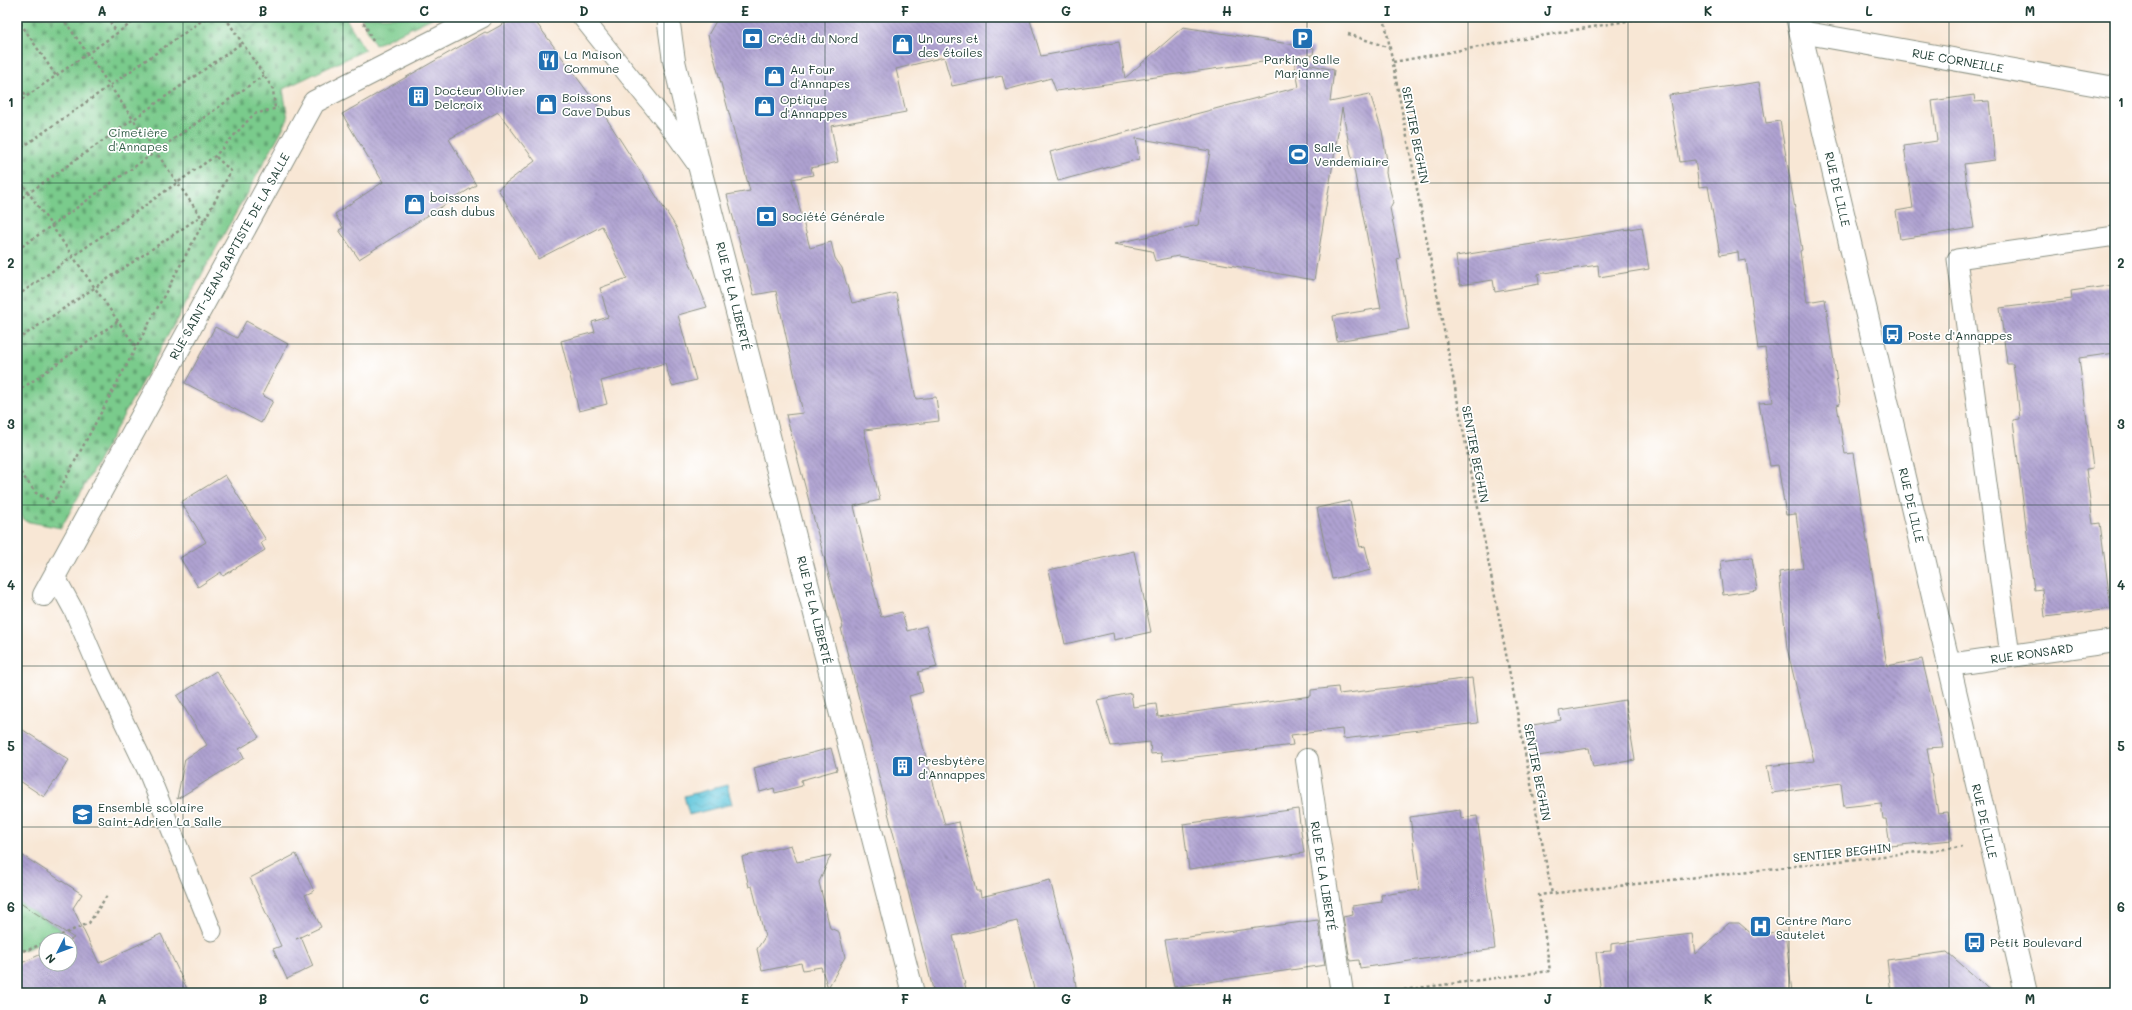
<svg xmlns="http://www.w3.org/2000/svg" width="2132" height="1010" font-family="Mali,sans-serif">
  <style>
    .grass { fill: url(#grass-tufts); stroke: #4c8460 }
    .cemetery { fill: url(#cemetery-stones); stroke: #4c8460 }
    .water { fill: url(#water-waves); stroke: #3f8288 }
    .building { fill: url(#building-back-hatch) }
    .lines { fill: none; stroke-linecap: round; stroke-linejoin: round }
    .service-casing { stroke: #8c9284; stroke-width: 21 }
    .minor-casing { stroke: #8c9284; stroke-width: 24 }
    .tertiary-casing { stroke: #8c9284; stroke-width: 24 }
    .path { stroke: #8c9284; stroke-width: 2.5; stroke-dasharray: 3 3; stroke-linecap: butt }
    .service { stroke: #fff; stroke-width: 19 }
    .minor { stroke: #fff; stroke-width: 22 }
    .tertiary { stroke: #fff; stroke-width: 22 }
    .grid { fill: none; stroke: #1f3d34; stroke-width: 1; stroke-opacity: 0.55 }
    .labels { text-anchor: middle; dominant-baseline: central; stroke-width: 3.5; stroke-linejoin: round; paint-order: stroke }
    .poi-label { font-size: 12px; fill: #1f3d34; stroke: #fff; text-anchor: start }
    .street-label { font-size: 12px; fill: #1f3d34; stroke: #fff }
    .park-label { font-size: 12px; fill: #36604a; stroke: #fff }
    .neatline { fill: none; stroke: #1f3d34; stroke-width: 1.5 }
    .grid-label { font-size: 13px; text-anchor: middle; font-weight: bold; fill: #1f3d34 }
  </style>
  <defs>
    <pattern id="grass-tufts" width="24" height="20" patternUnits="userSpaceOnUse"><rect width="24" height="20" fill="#7acb8c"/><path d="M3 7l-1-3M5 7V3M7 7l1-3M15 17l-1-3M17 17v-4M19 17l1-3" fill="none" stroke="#63a673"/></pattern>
    <pattern id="cemetery-stones" width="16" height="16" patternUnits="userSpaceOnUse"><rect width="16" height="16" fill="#7acb8c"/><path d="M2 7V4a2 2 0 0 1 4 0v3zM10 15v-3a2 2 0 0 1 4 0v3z" fill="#63a673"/></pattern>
    <pattern id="water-waves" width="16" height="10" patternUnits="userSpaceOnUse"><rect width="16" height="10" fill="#5fc6dc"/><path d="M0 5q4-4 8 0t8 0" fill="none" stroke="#4ea2b3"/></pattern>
    <pattern id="building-back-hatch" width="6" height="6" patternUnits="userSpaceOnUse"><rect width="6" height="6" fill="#afa2d1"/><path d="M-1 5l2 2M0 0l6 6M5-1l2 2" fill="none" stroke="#8e85aa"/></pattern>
  </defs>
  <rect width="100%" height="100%" fill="#fff"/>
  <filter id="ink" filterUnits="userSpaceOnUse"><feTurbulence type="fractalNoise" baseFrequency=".025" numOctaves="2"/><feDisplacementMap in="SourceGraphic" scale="8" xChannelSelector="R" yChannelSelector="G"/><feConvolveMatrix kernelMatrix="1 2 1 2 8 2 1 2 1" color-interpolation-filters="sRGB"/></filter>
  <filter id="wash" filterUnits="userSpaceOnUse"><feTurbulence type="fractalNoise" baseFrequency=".012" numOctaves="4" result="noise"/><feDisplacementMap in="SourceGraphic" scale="16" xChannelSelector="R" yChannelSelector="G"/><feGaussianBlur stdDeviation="0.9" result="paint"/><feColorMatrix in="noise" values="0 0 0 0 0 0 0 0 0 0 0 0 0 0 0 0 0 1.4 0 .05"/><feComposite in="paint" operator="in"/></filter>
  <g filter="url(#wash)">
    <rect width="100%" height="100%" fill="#f8e7d5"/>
    <path class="grass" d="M 236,17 L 270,17 L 246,32 Z
      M 361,17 L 434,17 L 375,45 Z
      M 17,901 L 60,929 L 62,935 L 27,949 L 17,951 Z"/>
    <path class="cemetery" d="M 17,17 L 236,17 L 246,32 L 270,17 L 345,17 L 365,50 L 283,89 L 288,119 L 61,528 L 25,521 L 17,510 Z"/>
    <path class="water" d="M 727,785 L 732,804 L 689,815 L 684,796 Z"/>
    <g id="blocks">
      <path class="building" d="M 516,17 L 532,17 L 601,110 L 676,227 L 707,307 L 678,315 L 696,380 L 672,386 L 665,363 L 601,381 L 607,404 L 579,411 L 561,341 L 595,332 L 592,322 L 608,317 L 600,288 L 627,278 L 602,226 L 538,259 L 498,189 L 535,161 L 498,112 L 449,139 L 476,185 L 359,259 L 339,230 L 343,228 L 335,214 L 383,182 L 342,114 L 485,32 L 487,33 Z
        M 733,17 L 1029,17 L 1041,56 L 1119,42 L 1125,78 L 1183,27 L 1314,48 L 1313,55 L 1056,91 L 1051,78 L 1006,90 L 1002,76 L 952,86 L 944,57 L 896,69 L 906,112 L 831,126 L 838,162 L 811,168 L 813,175 L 792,179 L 810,248 L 831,242 L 835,258 L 842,268 L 852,303 L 896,293 L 916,399 L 936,397 L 939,421 L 864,430 L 880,500 L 854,506 L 881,617 L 902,612 L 907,631 L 926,626 L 937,667 L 918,672 L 923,692 L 909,696 L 945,825 L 959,822 L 976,891 L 980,891 L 981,897 L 1050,880 L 1074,973 L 1077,993 L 1035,993 L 1017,921 L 953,936 L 967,993 L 934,993 L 841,628 L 843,628 L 786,415 L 803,413 L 776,291 L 754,295 L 727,195 L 750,191 L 708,35 L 716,21 Z
        M 1294,61 L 1334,70 L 1330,102 L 1370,94 L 1382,131 L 1387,161 L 1386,173 L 1393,202 L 1390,208 L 1400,258 L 1397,259 L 1409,329 L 1337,341 L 1333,316 L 1381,308 L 1342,108 L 1314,280 L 1178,256 L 1155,261 L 1152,251 L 1114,244 L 1198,225 L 1210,151 L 1136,138 L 1139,159 L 1058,181 L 1050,152 L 1299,87 Z
        M 1759,82 L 1766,123 L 1780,121 L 1802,250 L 1800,251 L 1807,302 L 1825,299 L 1840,404 L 1837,405 L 1845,454 L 1853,453 L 1887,666 L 1922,659 L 1943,747 L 1927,748 L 1938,813 L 1948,812 L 1952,840 L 1890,846 L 1886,819 L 1883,819 L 1881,803 L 1844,807 L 1841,783 L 1772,793 L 1767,766 L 1814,761 L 1787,648 L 1779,572 L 1803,568 L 1796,514 L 1786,515 L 1778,465 L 1770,466 L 1759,403 L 1773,402 L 1765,348 L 1758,349 L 1746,260 L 1739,261 L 1738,252 L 1720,255 L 1708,186 L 1699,187 L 1695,160 L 1680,162 L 1669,95 Z
        M 1974,95 L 1975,102 L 1989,101 L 1995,160 L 1964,164 L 1974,228 L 1900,239 L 1896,211 L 1913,208 L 1904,146 L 1937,141 L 1932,101 Z
        M 1642,227 L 1649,269 L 1599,277 L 1598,265 L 1538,274 L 1539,284 L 1495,292 L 1493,280 L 1460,285 L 1456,256 Z
        M 2115,285 L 2115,353 L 2079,358 L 2093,468 L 2086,469 L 2093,524 L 2100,523 L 2111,609 L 2045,617 L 2042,589 L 2034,590 L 2013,420 L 2020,419 L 2017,391 L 2013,364 L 2007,364 L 2000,308 L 2072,299 L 2071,291 Z
        M 246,321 L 288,344 L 262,395 L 273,401 L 261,423 L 185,383 L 215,327 L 237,338 Z
        M 225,475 L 266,540 L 261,543 L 265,550 L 223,576 L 221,572 L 198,587 L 180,558 L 206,542 L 181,502 Z
        M 1350,501 L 1360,547 L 1365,546 L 1371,570 L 1332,579 L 1317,508 Z
        M 1134,551 L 1151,632 L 1114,640 L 1113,633 L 1065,644 L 1049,570 Z
        M 1752,557 L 1757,590 L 1723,595 L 1720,571 L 1722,570 L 1721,561 Z
        M 216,671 L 259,737 L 239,749 L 244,758 L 177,799 L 185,759 L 207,745 L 177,696 Z
        M 1472,678 L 1478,723 L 1343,739 L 1342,729 L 1291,735 L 1293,745 L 1162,761 L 1161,753 L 1151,754 L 1150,742 L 1111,746 L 1097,700 L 1131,693 L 1133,707 L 1156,704 L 1158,717 L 1311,696 L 1311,690 L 1338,687 L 1339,694 Z
        M 1625,700 L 1635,760 L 1593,767 L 1589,748 L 1538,756 L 1533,725 L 1561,720 L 1559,711 Z
        M 17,726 L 69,760 L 44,797 L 17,779 Z
        M 831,748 L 837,770 L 801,780 L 802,786 L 775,793 L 774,788 L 760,792 L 754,768 Z
        M 1298,809 L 1304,853 L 1189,869 L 1183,824 Z
        M 1460,810 L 1461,818 L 1477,816 L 1495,949 L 1360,968 L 1359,960 L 1350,961 L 1343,917 L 1353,915 L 1352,906 L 1382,902 L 1381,895 L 1420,890 L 1410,817 Z
        M 791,845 L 797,862 L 831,855 L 819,882 L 830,928 L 839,932 L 845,957 L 828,988 L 821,967 L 803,970 L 801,963 L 762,971 L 757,949 L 765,937 L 752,886 L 749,887 L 742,857 Z
        M 17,852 L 82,894 L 73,908 L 99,963 L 161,934 L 189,993 L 17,993 L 17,965 L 46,952 L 46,964 L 70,964 L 70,940 L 74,938 L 17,901 Z
        M 296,854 L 314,891 L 305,895 L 321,927 L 296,939 L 301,937 L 313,966 L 287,979 L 273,949 L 281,946 L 250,878 Z
        M 1318,920 L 1325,965 L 1174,987 L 1165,940 Z
        M 1729,923 L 1739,923 L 1753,935 L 1785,931 L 1792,993 L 1601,993 L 1596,952 L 1611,951 L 1611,944 L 1692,934 L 1695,954 Z
        M 1947,952 L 1994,993 L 1891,993 L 1887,960 Z"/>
    </g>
  </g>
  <g filter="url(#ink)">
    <use href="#blocks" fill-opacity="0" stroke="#8c9284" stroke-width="1"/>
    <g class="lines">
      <defs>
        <path id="service" d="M 582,17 L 673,131 L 698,166
          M 55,576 L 74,611 L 100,672 L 148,772 L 212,931
          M 2010,656 L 1957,259 L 2115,236"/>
        <path id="minor" d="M 668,17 L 674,61 L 700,169 L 913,993
          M 1801,32 L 2115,88
          M 44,595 L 314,102 L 481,17
          M 1949,665 L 2115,641
          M 1307,760 L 1342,993"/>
        <path id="tertiary" d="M 1797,17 L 2026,993"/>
      </defs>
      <use href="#service" class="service-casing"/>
      <use href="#minor" class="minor-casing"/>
      <use href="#tertiary" class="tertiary-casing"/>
      <path class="path" d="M 62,17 L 204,221
        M 107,17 L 117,33
        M 225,17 L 273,89 L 275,109
        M 361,17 L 373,41
        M 1384,17 L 1552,894
        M 17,18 L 56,76
        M 1348,34 L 1390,48
        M 1393,62 L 1649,17
        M 17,82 L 27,97
        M 17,103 L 140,17
        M 17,151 L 207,17
        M 17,176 L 136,347
        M 17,201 L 242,43
        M 17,250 L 264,75
        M 17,296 L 215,156 L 254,114 L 278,108
        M 17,340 L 201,216
        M 17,392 L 118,321
        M 17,468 L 36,493 L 53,502 L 231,171 L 215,156
        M 50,940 L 89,923 L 108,894
        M 17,951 L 28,950 L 46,942
        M 1380,993 L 1550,971 L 1539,895 L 1962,847"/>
      <use href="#service" class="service"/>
      <use href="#minor" class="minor"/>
      <use href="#tertiary" class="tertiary"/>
    </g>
  </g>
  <path class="grid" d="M 183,17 L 183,993M 343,17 L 343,993M 504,17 L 504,993M 664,17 L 664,993M 825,17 L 825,993M 986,17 L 986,993M 1146,17 L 1146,993M 1307,17 L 1307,993M 1468,17 L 1468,993M 1628,17 L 1628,993M 1789,17 L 1789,993M 1949,17 L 1949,993M 17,183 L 2115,183M 17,344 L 2115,344M 17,505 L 2115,505M 17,666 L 2115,666M 17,827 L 2115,827"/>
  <defs>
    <symbol id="bank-square" viewBox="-11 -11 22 22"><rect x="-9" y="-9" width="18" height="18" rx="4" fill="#1f6fb2" stroke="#fff"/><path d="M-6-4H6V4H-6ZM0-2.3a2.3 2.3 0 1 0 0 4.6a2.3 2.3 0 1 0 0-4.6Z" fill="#fff"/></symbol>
    <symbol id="parking-square" viewBox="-11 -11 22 22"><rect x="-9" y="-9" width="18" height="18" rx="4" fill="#1f6fb2" stroke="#fff"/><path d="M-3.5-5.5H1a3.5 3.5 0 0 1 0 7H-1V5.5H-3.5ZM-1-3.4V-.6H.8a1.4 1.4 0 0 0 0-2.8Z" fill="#fff"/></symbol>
    <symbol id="shop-square" viewBox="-11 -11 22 22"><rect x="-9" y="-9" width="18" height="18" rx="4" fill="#1f6fb2" stroke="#fff"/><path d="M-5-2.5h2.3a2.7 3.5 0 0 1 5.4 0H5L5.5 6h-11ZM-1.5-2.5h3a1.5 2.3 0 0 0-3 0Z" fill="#fff"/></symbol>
    <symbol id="restaurant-square" viewBox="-11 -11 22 22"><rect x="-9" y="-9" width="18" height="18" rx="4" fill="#1f6fb2" stroke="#fff"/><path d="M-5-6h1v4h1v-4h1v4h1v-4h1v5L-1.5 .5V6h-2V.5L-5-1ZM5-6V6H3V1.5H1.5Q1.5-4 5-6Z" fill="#fff"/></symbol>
    <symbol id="building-square" viewBox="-11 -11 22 22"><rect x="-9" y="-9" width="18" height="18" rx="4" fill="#1f6fb2" stroke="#fff"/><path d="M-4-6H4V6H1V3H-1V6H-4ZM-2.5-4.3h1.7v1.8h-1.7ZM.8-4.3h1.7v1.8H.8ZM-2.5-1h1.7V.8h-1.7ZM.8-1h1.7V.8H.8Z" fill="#fff"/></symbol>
    <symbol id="stadium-square" viewBox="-11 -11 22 22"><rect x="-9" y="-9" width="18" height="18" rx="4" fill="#1f6fb2" stroke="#fff"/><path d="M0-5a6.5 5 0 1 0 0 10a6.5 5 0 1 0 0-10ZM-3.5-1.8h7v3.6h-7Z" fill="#fff"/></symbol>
    <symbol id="bus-square" viewBox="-11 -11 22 22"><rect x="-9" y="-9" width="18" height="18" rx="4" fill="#1f6fb2" stroke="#fff"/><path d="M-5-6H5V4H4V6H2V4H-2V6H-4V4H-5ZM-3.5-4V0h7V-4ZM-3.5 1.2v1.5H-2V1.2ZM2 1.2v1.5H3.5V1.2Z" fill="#fff"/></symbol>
    <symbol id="school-square" viewBox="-11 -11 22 22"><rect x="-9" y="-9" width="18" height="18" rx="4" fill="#1f6fb2" stroke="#fff"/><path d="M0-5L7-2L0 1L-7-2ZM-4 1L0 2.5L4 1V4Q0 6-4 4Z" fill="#fff"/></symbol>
    <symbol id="hospital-square" viewBox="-11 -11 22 22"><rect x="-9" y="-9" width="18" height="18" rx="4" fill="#1f6fb2" stroke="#fff"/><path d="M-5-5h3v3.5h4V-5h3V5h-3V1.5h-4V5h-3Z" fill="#fff"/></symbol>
  </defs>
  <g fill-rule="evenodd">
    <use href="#bank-square" x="740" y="26" width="25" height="25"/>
    <use href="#parking-square" x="1290" y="26" width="25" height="25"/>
    <use href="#shop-square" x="890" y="32" width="25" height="25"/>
    <use href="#restaurant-square" x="536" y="48" width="25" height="25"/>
    <use href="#shop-square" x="762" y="64" width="25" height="25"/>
    <use href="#building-square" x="406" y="84" width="25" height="25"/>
    <use href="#shop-square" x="534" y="92" width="25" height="25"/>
    <use href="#shop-square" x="752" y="94" width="25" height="25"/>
    <use href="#stadium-square" x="1286" y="142" width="25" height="25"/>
    <use href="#shop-square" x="402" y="192" width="25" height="25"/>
    <use href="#bank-square" x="754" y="204" width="25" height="25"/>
    <use href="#bus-square" x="1880" y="322" width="25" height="25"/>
    <use href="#building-square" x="890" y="754" width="25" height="25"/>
    <use href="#school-square" x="70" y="802" width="25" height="25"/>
    <use href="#hospital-square" x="1748" y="914" width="25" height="25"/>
    <use href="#bus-square" x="1962" y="930" width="25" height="25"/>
  </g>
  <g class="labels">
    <g class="poi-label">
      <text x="768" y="38">Crédit du Nord</text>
      <text x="918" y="38">Un ours et<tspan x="918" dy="14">des étoiles</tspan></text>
      <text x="564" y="54">La Maison<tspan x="564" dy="14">Commune</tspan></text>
      <text x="1302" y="59" text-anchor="middle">Parking Salle<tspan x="1302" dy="14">Marianne</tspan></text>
      <text x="790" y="69">Au Four<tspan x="790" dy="14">d'Annapes</tspan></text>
      <text x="434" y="90">Docteur Olivier<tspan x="434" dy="14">Delcroix</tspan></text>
      <text x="562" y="97">Boissons<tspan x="562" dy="14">Cave Dubus</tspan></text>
      <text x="780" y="99">Optique<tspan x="780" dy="14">d'Annappes</tspan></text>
      <text x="1314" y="147">Salle<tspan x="1314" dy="14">Vendemiaire</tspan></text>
      <text x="430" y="197">boissons<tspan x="430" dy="14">cash dubus</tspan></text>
      <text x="782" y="216">Société Générale</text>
      <text x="1908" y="335">Poste d'Annappes</text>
      <text x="918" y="760">Presbytère<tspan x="918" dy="14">d'Annappes</tspan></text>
      <text x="98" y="807">Ensemble scolaire<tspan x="98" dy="14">Saint-Adrien La Salle</tspan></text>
      <text x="1776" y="920">Centre Marc<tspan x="1776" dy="14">Sautelet</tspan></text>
      <text x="1990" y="942">Petit Boulevard</text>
    </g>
    <g class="street-label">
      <text transform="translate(1958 60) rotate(10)">RUE CORNEILLE</text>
      <text transform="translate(1416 135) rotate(79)">SENTIER BEGHIN</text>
      <text transform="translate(1838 189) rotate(77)">RUE DE LILLE</text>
      <text transform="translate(229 256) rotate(-61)">RUE SAINT-JEAN-BAPTISTE DE LA SALLE</text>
      <text transform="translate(734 296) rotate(76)">RUE DE LA LIBERTÉ</text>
      <text transform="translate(1476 454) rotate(79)">SENTIER BEGHIN</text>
      <text transform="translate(1912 505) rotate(77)">RUE DE LILLE</text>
      <text transform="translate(815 610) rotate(76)">RUE DE LA LIBERTÉ</text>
      <text transform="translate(2032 653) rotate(-8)">RUE RONSARD</text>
      <text transform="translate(1538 772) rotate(79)">SENTIER BEGHIN</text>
      <text transform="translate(1985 821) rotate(77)">RUE DE LILLE</text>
      <text transform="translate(1842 852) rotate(-6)">SENTIER BEGHIN</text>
      <text transform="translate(1324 876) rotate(81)">RUE DE LA LIBERTÉ</text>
    </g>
    <g class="park-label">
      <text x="138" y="132">Cimetière<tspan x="138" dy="14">d'Annapes</tspan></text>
    </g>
  </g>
  <rect width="2132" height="1010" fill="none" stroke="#fff" stroke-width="44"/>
  <g transform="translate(58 952) rotate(228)"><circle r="19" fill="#ffffff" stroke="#a5b1ae"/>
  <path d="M0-3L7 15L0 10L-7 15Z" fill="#1f6fb2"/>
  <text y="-6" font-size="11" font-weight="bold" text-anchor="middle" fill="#1f3d34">N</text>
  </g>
  <rect x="22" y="22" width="2088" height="966" class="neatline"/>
  <g class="grid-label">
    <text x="102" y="16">A</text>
    <text x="263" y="16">B</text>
    <text x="424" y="16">C</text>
    <text x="584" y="16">D</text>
    <text x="745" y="16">E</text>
    <text x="905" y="16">F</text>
    <text x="1066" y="16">G</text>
    <text x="1227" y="16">H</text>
    <text x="1387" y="16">I</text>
    <text x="1548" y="16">J</text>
    <text x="1708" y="16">K</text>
    <text x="1869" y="16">L</text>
    <text x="2030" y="16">M</text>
    <text x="11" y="107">1</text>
    <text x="2121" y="107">1</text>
    <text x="11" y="268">2</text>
    <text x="2121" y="268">2</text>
    <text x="11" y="429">3</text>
    <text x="2121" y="429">3</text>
    <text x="11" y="590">4</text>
    <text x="2121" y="590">4</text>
    <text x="11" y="751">5</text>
    <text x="2121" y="751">5</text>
    <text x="11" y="912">6</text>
    <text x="2121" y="912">6</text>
    <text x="102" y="1004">A</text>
    <text x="263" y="1004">B</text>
    <text x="424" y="1004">C</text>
    <text x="584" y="1004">D</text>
    <text x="745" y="1004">E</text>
    <text x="905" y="1004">F</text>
    <text x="1066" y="1004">G</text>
    <text x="1227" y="1004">H</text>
    <text x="1387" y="1004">I</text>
    <text x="1548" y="1004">J</text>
    <text x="1708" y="1004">K</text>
    <text x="1869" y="1004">L</text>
    <text x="2030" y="1004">M</text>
  </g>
</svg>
